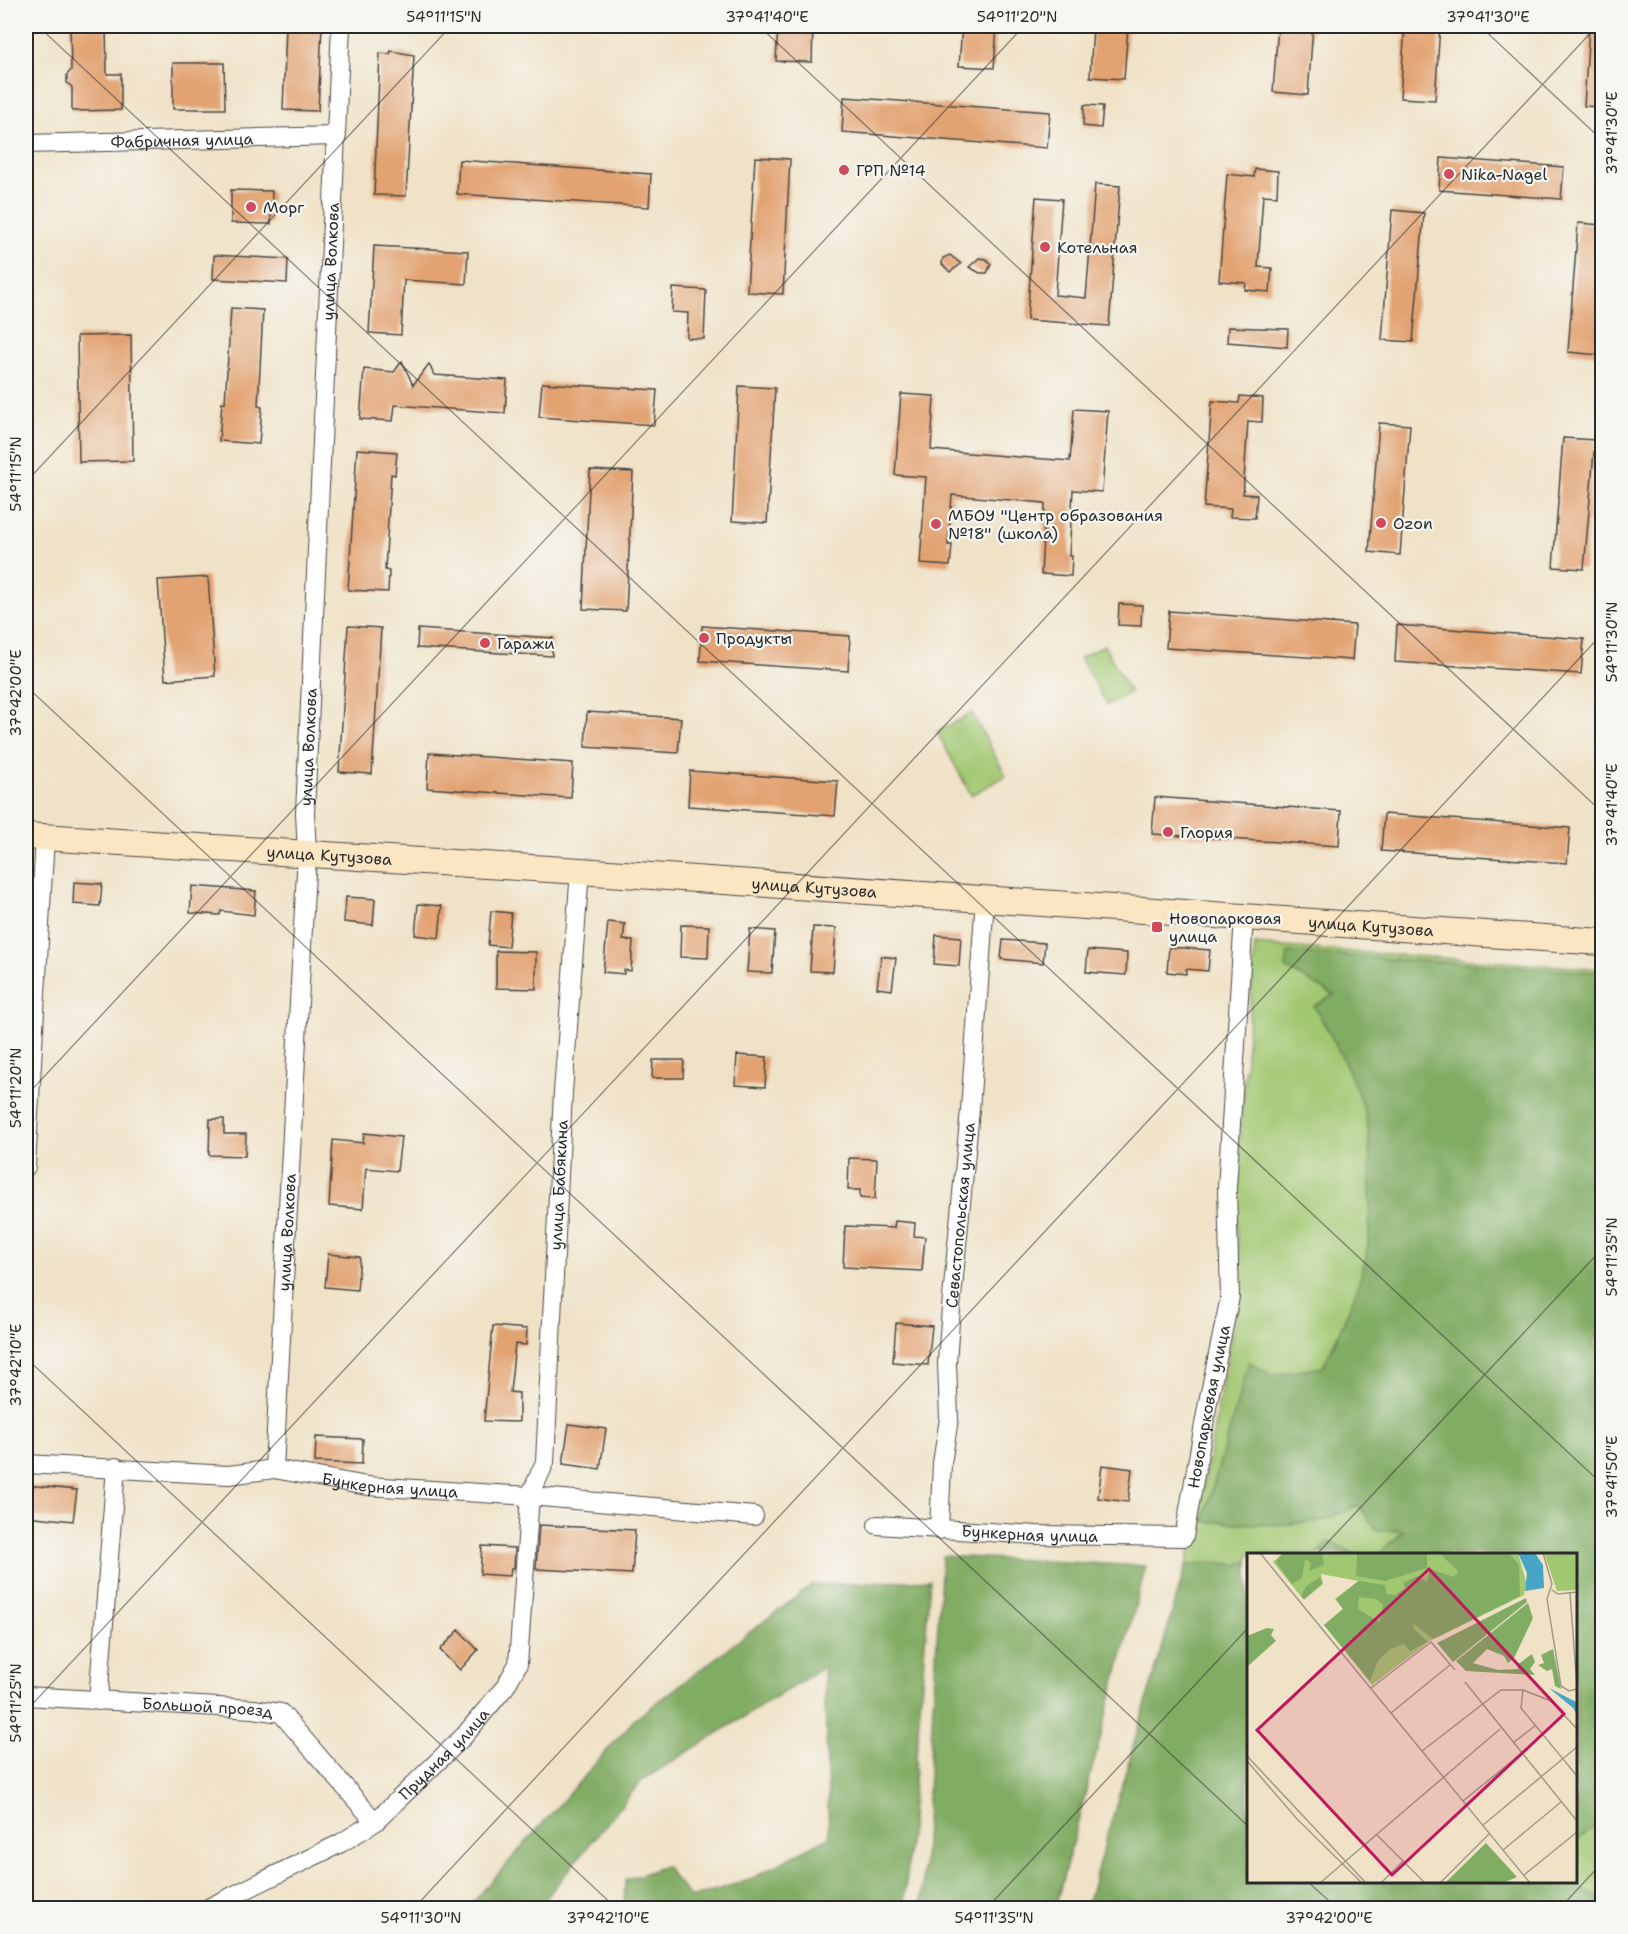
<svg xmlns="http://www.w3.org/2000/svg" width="1628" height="1934" font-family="'Shantell Sans',sans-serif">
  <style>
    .green { fill: #a2c771; stroke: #66794e; stroke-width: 1.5; fill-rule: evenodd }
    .forest { fill: #81ac63; stroke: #566c47; stroke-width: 1.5 }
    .building { fill: #e2a271 }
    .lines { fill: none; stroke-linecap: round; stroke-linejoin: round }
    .minor-casing { stroke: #494642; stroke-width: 20 }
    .secondary-casing { stroke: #494642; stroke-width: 28 }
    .minor { stroke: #fff; stroke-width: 18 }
    .secondary { stroke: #fbe6c4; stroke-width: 26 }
    .ticks { fill: none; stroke: #2b2b2b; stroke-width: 1.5; stroke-opacity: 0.45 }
    .poi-dot { fill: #d1495b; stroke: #f6f6f2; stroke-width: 2 }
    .labels { text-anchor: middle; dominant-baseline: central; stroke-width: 4.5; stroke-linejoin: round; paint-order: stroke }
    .street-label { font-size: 16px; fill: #2b2b2b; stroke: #f6f6f2 }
    .poi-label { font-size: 16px; fill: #2b2b2b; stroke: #f6f6f2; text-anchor: start }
    .inset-road { fill: none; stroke: #a19989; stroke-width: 1.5 }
    .view { fill: #c2185b; fill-opacity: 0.15; stroke: #c2185b; stroke-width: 3 }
    .inset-edge { fill: none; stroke: #2b2b2b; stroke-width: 3 }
    .neatline { fill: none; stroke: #2b2b2b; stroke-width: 2 }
    .ticks-label { font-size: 15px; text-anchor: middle; fill: #2b2b2b }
  </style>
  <rect width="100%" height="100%" fill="#f6f6f2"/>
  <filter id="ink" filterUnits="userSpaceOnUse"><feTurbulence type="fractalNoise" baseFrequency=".0167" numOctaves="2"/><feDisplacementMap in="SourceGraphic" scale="12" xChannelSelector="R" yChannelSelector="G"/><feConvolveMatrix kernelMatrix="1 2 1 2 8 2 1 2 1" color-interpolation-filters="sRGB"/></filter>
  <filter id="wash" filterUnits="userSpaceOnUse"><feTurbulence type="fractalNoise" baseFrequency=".008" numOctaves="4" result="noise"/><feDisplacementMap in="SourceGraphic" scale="24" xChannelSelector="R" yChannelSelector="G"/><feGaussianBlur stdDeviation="1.35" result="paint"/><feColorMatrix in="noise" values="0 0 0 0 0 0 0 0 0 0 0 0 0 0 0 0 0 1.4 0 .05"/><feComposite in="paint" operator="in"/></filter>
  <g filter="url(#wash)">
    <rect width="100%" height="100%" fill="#f0e2c7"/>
    <path class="green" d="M 1104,645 L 1130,692 L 1107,705 L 1080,658 Z
      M 972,713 L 1006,776 L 971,795 L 937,732 Z
      M 1255,945 L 1602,969 L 1602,1908 L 1087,1908 L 1193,1541 L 1240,1289 L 1235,1195 ZM 1248,1554 L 1576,1554 L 1576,1882 L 1248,1882 Z"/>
    <path class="forest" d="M 1288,952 L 1602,973 L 1602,1334 L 1595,1336 L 1592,1345 L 1602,1351 L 1602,1826 L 1598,1824 L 1576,1841 L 1576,1554 L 1379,1554 L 1404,1531 L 1378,1531 L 1358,1505 L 1322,1521 L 1273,1525 L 1203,1521 L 1249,1362 L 1272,1375 L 1323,1367 C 1340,1330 1360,1291 1367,1251 C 1371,1224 1372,1139 1365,1114 C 1353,1075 1335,1041 1314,1006 L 1334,995 L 1286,968 Z
      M 1330,1542 L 1355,1554 L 1317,1554 Z
      M 942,1556 L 1146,1566 L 1055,1908 L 921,1908 Z
      M 1248,1561 L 1248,1882 L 1576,1881 L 1578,1888 L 1602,1898 L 1602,1908 L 1086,1908 L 1186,1566 L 1212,1562 L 1238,1565 Z
      M 930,1580 L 904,1908 L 624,1908 L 625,1880 L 665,1866 L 690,1898 L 749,1880 L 829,1837 L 824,1667 L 641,1781 L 538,1908 L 468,1908 L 634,1720 L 812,1585 Z"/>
    <g id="blocks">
      <path class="building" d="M 70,26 L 106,26 L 107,74 L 121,74 L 121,110 L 72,111 L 72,87 L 67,83 L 67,75 L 71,70 Z
        M 286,26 L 322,26 L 318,111 L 283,110 Z
        M 778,26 L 813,26 L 812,62 L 776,61 Z
        M 962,26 L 997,26 L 994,68 L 959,66 Z
        M 1093,26 L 1128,26 L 1124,79 L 1090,77 Z
        M 1278,26 L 1313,26 L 1308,95 L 1273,92 Z
        M 1405,26 L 1440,26 L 1435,100 L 1400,98 Z
        M 1589,26 L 1602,26 L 1602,107 L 1584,106 Z
        M 391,51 L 414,55 L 406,196 L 374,195 L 380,53 L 390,54 Z
        M 173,63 L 224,63 L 225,109 L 173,109 Z
        M 844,97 L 1050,112 L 1047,148 L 842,132 Z
        M 1084,105 L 1103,106 L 1101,128 L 1083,126 Z
        M 755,157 L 790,159 L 783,294 L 747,292 Z
        M 1441,158 L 1564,167 L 1561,199 L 1439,190 Z
        M 459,160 L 651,174 L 649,207 L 457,194 Z
        M 1255,169 L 1278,171 L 1277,196 L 1263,195 L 1258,267 L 1272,268 L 1270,292 L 1245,290 L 1246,283 L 1219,281 L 1227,174 L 1254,177 Z
        M 1095,184 L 1120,186 L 1109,326 L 1027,320 L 1036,197 L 1062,199 L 1055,295 L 1086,298 Z
        M 231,190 L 272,191 L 271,224 L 231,223 Z
        M 1392,210 L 1424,213 L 1413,342 L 1382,340 Z
        M 1578,223 L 1602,225 L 1602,314 L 1599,355 L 1568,352 Z
        M 374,246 L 468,251 L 466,284 L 404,280 L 401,335 L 369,333 Z
        M 214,255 L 288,259 L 287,283 L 213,279 Z
        M 950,255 L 961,264 L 950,272 L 942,264 L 943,258 Z
        M 979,258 L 986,259 L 991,264 L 987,273 L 980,273 L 969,267 Z
        M 673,288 L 706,290 L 704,339 L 687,338 L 688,313 L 672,312 Z
        M 231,308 L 263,310 L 258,406 L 262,407 L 259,444 L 219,441 L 222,402 L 225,403 Z
        M 1228,327 L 1288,329 L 1287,347 L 1227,342 Z
        M 131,335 L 133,461 L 79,462 L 77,336 Z
        M 402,361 L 413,385 L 429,364 L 434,375 L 507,380 L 505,413 L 395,405 L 393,421 L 360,419 L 364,369 L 394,372 Z
        M 542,383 L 657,390 L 654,425 L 539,417 Z
        M 739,386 L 775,388 L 767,523 L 732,521 Z
        M 901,394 L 934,396 L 931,450 L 1070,461 L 1074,409 L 1108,411 L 1102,492 L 1073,490 L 1069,556 L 1072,556 L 1071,576 L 1041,574 L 1045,503 L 952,495 L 948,545 L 952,545 L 950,566 L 920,564 L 926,477 L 895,475 Z
        M 1240,396 L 1263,398 L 1262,422 L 1248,421 L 1243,494 L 1257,495 L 1255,518 L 1230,517 L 1231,509 L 1204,507 L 1212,401 L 1239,403 Z
        M 1379,423 L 1410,425 L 1400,555 L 1369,552 Z
        M 1563,438 L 1595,440 L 1584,569 L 1553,567 Z
        M 357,449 L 397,452 L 395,475 L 391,474 L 385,570 L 389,571 L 388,592 L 348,590 Z
        M 590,470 L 633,472 L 626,611 L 583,609 Z
        M 208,577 L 215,676 L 165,680 L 158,580 Z
        M 1119,604 L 1142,605 L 1141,626 L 1118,625 Z
        M 1169,611 L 1355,625 L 1352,660 L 1166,648 Z
        M 1397,625 L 1584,639 L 1581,674 L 1395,662 Z
        M 348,626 L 381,628 L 372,774 L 339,772 Z
        M 702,626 L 850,636 L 848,671 L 700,661 Z
        M 418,629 L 553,638 L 552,656 L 417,648 Z
        M 587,712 L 681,718 L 678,753 L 585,747 Z
        M 429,753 L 573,763 L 571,798 L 427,788 Z
        M 690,771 L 838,781 L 835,816 L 688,806 Z
        M 1155,797 L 1341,811 L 1339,846 L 1152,834 Z
        M 1384,814 L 1570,828 L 1567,863 L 1381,851 Z
        M 74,882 L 102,884 L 100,906 L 73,904 Z
        M 192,886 L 256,891 L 254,915 L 221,911 L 220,915 L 190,913 Z
        M 346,897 L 375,899 L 373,925 L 344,922 Z
        M 418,904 L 442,906 L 439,938 L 415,935 Z
        M 491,911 L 511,913 L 508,947 L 488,945 Z
        M 608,922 L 625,924 L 623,940 L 633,941 L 631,971 L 624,970 L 624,974 L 603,972 Z
        M 681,925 L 709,926 L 708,958 L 680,957 Z
        M 813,927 L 836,928 L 833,972 L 810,971 Z
        M 750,929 L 775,931 L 772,973 L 747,972 Z
        M 936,935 L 961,937 L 959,966 L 934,964 Z
        M 1003,940 L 1045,943 L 1043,963 L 1001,959 Z
        M 1169,947 L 1210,950 L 1208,971 L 1186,969 L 1186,974 L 1167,972 Z
        M 1088,950 L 1127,953 L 1126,975 L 1086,972 Z
        M 496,951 L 536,952 L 536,989 L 496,988 Z
        M 881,956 L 896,958 L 892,990 L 877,988 Z
        M 737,1055 L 767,1057 L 765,1087 L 735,1085 Z
        M 653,1060 L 684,1060 L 683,1078 L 652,1078 Z
        M 210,1119 L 224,1119 L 224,1134 L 246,1134 L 245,1156 L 209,1155 Z
        M 364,1133 L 401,1137 L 397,1171 L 366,1168 L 363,1209 L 329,1206 L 333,1140 L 363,1143 Z
        M 849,1158 L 877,1159 L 875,1199 L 860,1198 L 860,1190 L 848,1190 Z
        M 895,1221 L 915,1223 L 914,1236 L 925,1237 L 922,1271 L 843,1267 L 845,1226 L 894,1228 Z
        M 328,1254 L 360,1257 L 357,1290 L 325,1287 Z
        M 896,1323 L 932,1326 L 928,1365 L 893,1362 Z
        M 493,1326 L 527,1329 L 526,1345 L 515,1344 L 510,1392 L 519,1393 L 519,1422 L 484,1421 Z
        M 569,1424 L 606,1429 L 600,1469 L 563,1464 Z
        M 316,1437 L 363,1439 L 362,1464 L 315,1462 Z
        M 1102,1465 L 1132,1469 L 1128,1502 L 1098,1498 Z
        M 26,1485 L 77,1490 L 73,1521 L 26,1516 Z
        M 539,1525 L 635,1530 L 632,1574 L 536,1569 Z
        M 482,1546 L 515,1548 L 514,1568 L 511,1568 L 510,1576 L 480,1574 Z
        M 459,1630 L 478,1650 L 460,1670 L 440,1650 Z"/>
    </g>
  </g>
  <g filter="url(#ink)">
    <use href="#blocks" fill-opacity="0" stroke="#494642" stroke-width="1.5"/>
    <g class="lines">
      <defs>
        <g id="minor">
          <path id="s1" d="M 26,144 L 337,136"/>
          <path d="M 26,1167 L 45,837"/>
          <path id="s2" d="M 26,1464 L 229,1475 L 274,1469 L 367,1486 L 530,1496 L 754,1516"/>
          <path id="s3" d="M 274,1469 L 307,853 L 305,813 L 341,26"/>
          <path id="s4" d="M 877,1525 L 1036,1535 L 1184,1537 L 1208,1402 L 1230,1297 L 1227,1188 L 1244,917"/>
          <path id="s5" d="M 939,1530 L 942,1463 L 949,1419 L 947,1362 L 951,1308 L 970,1110 L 985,899"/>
          <path id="s6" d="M 26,1696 L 253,1709 L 281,1713 L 375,1822"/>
          <path d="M 98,1701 L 116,1467"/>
          <path id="s7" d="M 208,1908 L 341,1843 L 375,1822 L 464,1736 L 505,1687 L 518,1664 L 530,1496 L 545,1462 L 563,1092 L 580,871"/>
        </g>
        <g id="secondary">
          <path id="s8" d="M 26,836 L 580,871 L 1602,942"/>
        </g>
      </defs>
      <use href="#minor" class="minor-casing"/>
      <use href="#secondary" class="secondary-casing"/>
      <use href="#minor" class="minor"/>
      <use href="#secondary" class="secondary"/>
    </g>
  </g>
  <path class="ticks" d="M 38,26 L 1602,1484M 759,26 L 1602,812M 1480,26 L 1602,140M 26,482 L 451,26M 26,686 L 1248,1826M 26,1096 L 1024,26M 26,1358 L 616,1908M 1317,1554 L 1602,1249M 26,1711 L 1597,26M 1308,1882 L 1337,1908M 414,1908 L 1602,634M 987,1908 L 1248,1628M 1560,1908 L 1602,1863"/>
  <g class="poi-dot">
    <circle cx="844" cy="170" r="6"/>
    <circle cx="1449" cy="174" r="6"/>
    <circle cx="251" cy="207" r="6"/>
    <circle cx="1045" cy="247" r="6"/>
    <circle cx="1381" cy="523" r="6"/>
    <circle cx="936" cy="524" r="6"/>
    <circle cx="704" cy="638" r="6"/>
    <circle cx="485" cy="643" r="6"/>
    <circle cx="1168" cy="832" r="6"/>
    <rect x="1151" y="921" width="12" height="12" rx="3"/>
  </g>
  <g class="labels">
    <g class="street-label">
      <text stroke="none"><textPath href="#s1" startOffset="156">Фабричная улица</textPath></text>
      <text stroke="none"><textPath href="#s3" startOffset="1209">улица Волкова</textPath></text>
      <text stroke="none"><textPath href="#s3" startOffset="723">улица Волкова</textPath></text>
      <text stroke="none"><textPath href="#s8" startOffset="304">улица Кутузова</textPath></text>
      <text stroke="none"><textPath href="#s8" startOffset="790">улица Кутузова</textPath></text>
      <text stroke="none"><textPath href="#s8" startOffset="1348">улица Кутузова</textPath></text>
      <text stroke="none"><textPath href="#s7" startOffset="885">улица Бабякина</textPath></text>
      <text stroke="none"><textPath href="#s5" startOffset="316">Севастопольская улица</textPath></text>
      <text stroke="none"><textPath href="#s3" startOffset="237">улица Волкова</textPath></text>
      <text stroke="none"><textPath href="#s4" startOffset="440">Новопарковая улица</textPath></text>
      <text stroke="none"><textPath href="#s2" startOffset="366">Бункерная улица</textPath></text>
      <text stroke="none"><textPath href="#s4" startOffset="153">Бункерная улица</textPath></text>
      <text stroke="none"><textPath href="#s6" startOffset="182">Большой проезд</textPath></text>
      <text stroke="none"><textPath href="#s7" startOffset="285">Прудная улица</textPath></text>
    </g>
    <g class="poi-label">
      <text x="856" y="170">ГРП №14</text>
      <text x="1461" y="174">Nika-Nagel</text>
      <text x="263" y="207">Морг</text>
      <text x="1057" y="247">Котельная</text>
      <text x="948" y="515">МБОУ "Центр образования<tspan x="948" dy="18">№18" (школа)</tspan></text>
      <text x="1393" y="523">Ozon</text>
      <text x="716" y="638">Продукты</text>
      <text x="497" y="643">Гаражи</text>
      <text x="1180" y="832">Глория</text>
      <text x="1169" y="918">Новопарковая<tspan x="1169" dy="18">улица</tspan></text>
    </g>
  </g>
  <g transform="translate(1247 1553)">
    <rect width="330" height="330" fill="#f0e2c7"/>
    <path d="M 36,0 L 271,0 L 279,29 L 277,42 L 183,88 L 125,132 L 77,72 L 96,56 L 88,46 L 111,28 L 74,21 L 76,31 L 57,47 L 26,9 ZM 297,0 L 330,0 L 330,37 L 310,38 Z" fill="#a2c771"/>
    <path d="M 36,0 L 75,0 L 77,12 L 62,18 L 64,10 L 58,6 L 55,25 L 45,31 L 29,9 ZM 110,0 L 180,0 L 180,15 L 138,28 L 109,23 ZM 192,0 L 262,0 L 272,12 L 273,43 L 186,86 L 166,70 L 167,76 L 181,89 L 163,98 L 157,91 L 143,96 L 131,108 L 123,128 L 77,72 L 96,56 L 89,46 L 112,28 L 138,32 L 140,41 L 148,42 L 158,35 L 156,30 L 171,23 L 180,29 L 183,16 L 207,24 L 211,18 ZM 112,44 L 129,46 L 136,52 L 133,69 L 111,56 ZM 73,24 L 75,31 L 57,46 L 54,43 L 59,33 ZM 279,45 L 280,49 L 206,109 L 190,90 ZM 281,50 L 286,65 L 267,105 L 261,110 L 257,103 L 240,96 L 226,110 L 251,117 L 271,116 L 270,112 L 285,101 L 288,109 L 283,116 L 288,122 L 219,118 L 209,108 ZM 20,75 L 27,76 L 24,82 L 29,88 L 1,113 L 0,83 ZM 306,96 L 314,136 L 308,133 L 305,116 L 300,118 L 291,112 L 297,110 L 294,102 ZM 239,290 L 270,324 L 256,330 L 198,330 Z" fill="#81ac63" fill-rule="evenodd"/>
    <path d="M 271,0 L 288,0 L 296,12 L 297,35 L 278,38 L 280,20 ZM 302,135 L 329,149 L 330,162 L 326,155 Z" fill="#47a6c6"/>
    <path class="inset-road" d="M 13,0 L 283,330M 296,0 L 305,31 L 300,46 L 314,133 L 322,138 L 330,136M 305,37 L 311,41 L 330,39M 323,40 L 330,134M 218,129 L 330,268M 124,135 L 184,89 L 208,117M 276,137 L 274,155 L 330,223M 144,160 L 204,111M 266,190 L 289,172M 175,198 L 254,137 L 276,137 L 304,148 L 330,176M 0,203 L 119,330M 0,208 L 50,266 L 115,330M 216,248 L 275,200M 236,272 L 330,194M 129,281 L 178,330M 256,297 L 314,249M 277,322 L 330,279M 73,330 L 253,176M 134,330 L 156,308M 193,330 L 242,281"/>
    <path class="view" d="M 182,16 L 317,161 L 145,322 L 10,177 Z"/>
    <rect width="330" height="330" class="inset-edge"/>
  </g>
  <rect width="1628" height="1934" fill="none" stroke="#f6f6f2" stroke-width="66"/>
  <rect x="33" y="33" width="1562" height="1868" class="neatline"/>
  <g class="ticks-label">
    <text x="444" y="22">54°11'15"N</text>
    <text x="767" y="22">37°41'40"E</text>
    <text x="1017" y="22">54°11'20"N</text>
    <text x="1488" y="22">37°41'30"E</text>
    <text transform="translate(1612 133) rotate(-90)" y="5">37°41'30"E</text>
    <text transform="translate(16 474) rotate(-90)" y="5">54°11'15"N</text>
    <text transform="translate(1612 642) rotate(-90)" y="5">54°11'30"N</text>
    <text transform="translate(16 693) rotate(-90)" y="5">37°42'00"E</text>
    <text transform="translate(1612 805) rotate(-90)" y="5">37°41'40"E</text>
    <text transform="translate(16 1088) rotate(-90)" y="5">54°11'20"N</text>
    <text transform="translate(1612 1257) rotate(-90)" y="5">54°11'35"N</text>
    <text transform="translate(16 1365) rotate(-90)" y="5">37°42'10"E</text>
    <text transform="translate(1612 1477) rotate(-90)" y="5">37°41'50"E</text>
    <text transform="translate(16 1703) rotate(-90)" y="5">54°11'25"N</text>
    <text x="421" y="1923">54°11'30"N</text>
    <text x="608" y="1923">37°42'10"E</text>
    <text x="994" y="1923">54°11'35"N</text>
    <text x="1329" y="1923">37°42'00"E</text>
  </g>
</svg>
